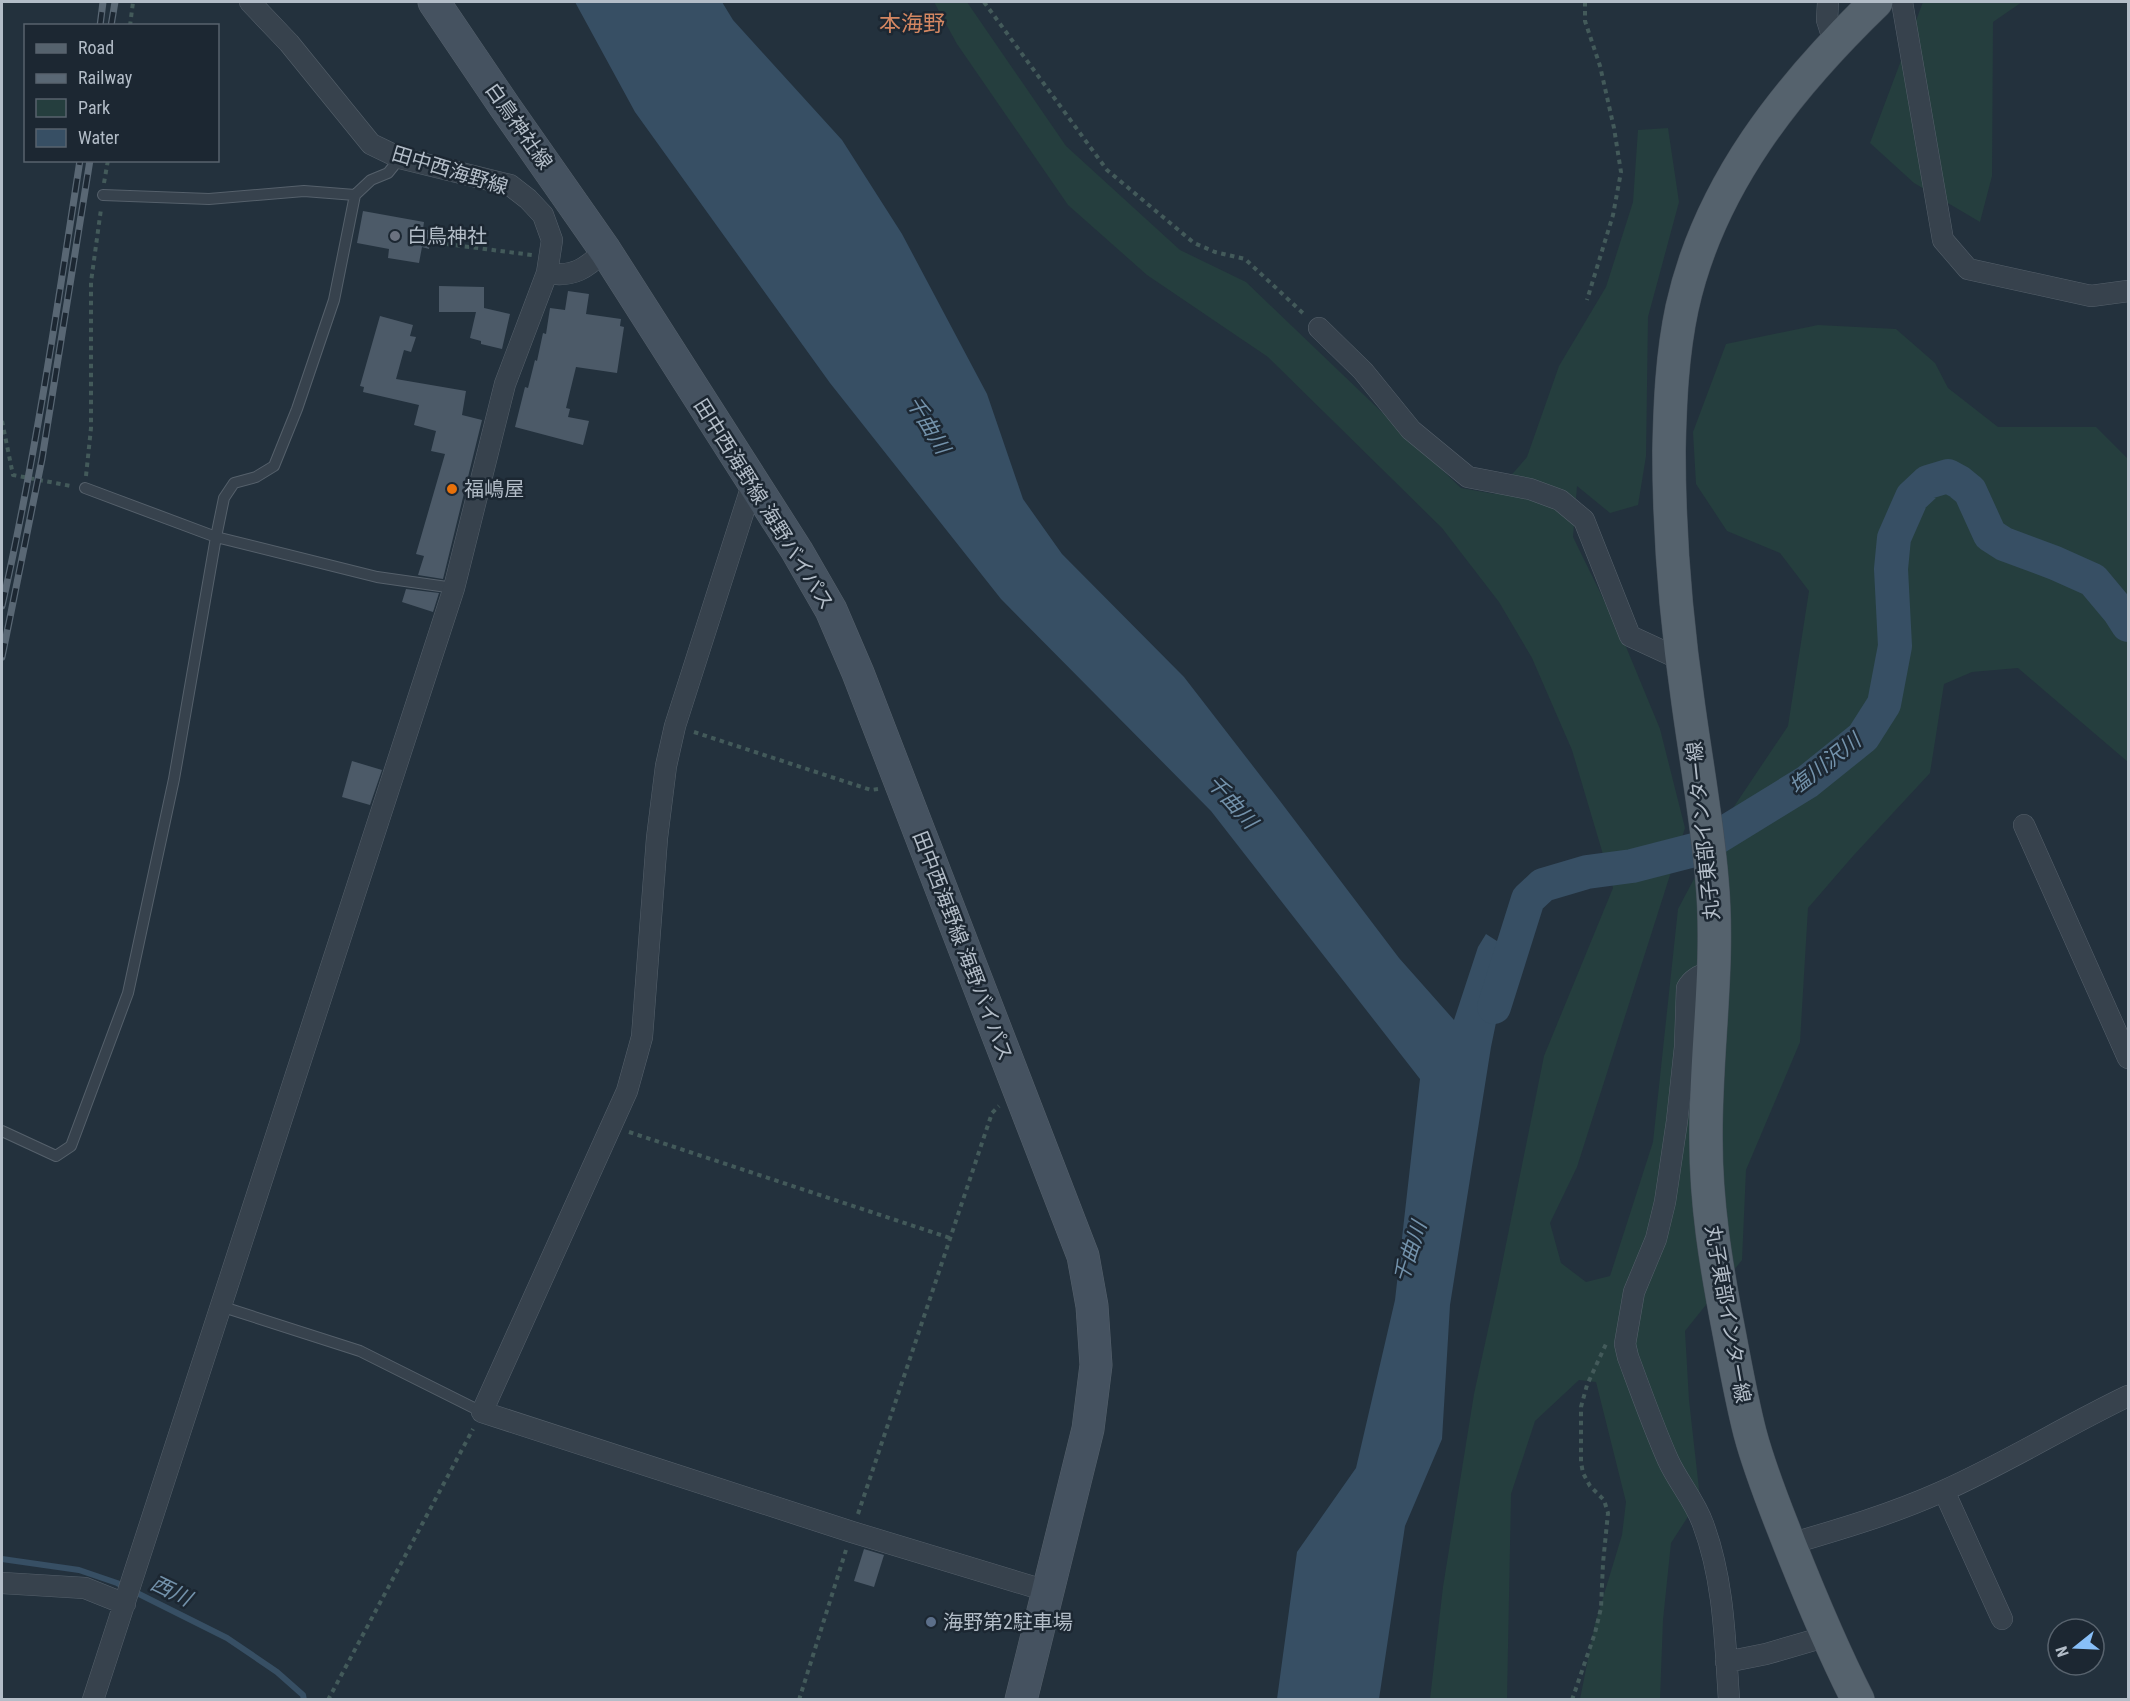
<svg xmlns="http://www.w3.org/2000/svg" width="2130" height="1701" font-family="'Roboto Condensed','Noto Sans JP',sans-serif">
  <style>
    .green { fill: #253e3e }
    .water { fill: #374f64 }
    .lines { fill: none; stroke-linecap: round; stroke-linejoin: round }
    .stream { stroke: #374f64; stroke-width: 6 }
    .river { stroke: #374f64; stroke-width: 34 }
    .building { fill: #4c5a68 }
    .lane-casing { stroke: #55606b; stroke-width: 12 }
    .street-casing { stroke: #55606b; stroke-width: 22 }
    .secondary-casing { stroke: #55606b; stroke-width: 33 }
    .primary-casing { stroke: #434e59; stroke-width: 34 }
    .path { stroke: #435a5a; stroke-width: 4; stroke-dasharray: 4.5 4.5; stroke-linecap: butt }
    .lane { stroke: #37424d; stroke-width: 10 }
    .street { stroke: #37424d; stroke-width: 21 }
    .secondary { stroke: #455260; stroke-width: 32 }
    .primary { stroke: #55626d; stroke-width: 33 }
    .rail-casing { stroke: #596774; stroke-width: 7 }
    .rail { stroke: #1c2732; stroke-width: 4.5; stroke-dasharray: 14; stroke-linecap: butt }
    .worship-dot { fill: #6b7280; stroke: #1c2732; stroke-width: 2 }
    .food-dot { fill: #e8710a; stroke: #1c2732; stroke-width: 2 }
    .service-dot { fill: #5c6f8a; stroke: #1c2732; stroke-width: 2 }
    .labels { text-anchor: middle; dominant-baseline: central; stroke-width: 5; stroke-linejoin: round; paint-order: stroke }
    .street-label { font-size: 20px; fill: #b3bdc8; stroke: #1c2732 }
    .poi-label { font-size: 20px; fill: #b3bdc8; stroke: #1c2732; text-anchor: start }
    .water-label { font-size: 21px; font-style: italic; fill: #7392ab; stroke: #1c2732 }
    .quarter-label { font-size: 22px; fill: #d48762; stroke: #1c2732 }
  </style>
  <rect width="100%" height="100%" fill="#23313d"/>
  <path class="green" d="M 934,2 L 967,2 L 1066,146 L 1180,250 L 1246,282 L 1461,488 L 1495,494 L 1527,457 L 1559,366 L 1606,287 L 1633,202 L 1638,130 L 1668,128 L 1679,202 L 1648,317 L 1646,456 L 1638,505 L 1610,513 L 1577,486 L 1573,537 L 1622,637 L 1660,729 L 1685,828 L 1577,1167 L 1550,1223 L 1561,1263 L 1586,1282 L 1610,1276 L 1653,1142 L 1678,909 L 1727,817 L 1788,726 L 1809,591 L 1780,553 L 1727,531 L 1696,484 L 1693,432 L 1726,344 L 1818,325 L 1896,329 L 1935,363 L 1948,388 L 1998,427 L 2096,427 L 2128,459 L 2128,762 L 2018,668 L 1972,672 L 1944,684 L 1930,773 L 1853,856 L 1808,908 L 1800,1042 L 1746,1170 L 1742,1260 L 1685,1331 L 1689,1400 L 1700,1498 L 1671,1543 L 1663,1620 L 1660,1699 L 1580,1699 L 1595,1624 L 1622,1535 L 1626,1502 L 1596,1382 L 1579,1380 L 1535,1421 L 1511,1494 L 1507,1699 L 1430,1699 L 1443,1587 L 1474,1394 L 1498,1284 L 1544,1056 L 1613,888 L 1572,750 L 1532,658 L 1499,602 L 1442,528 L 1268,357 L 1147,275 L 1068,205 L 957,44 Z
    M 1923,2 L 2022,2 L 1993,22 L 1992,176 L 1980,222 L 1914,183 L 1870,143 Z"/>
  <path class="water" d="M 575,2 L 722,2 L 733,20 L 842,140 L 902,234 L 987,394 L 1023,499 L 1062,554 L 1184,677 L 1280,801 L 1399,958 L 1454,1020 L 1478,947 L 1486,934 L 1511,950 L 1491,1047 L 1450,1305 L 1442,1439 L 1405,1526 L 1379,1699 L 1277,1699 L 1297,1552 L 1356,1468 L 1395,1300 L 1420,1079 L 1211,811 L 1001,599 L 830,383 L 635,112 Z"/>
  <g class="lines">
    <path class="stream" d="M 2,1559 L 79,1570 L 117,1583 L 227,1638 L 277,1672 L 303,1695 L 304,1700"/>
    <path class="river" d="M 1494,1007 L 1528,899 L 1543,885 L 1587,872 L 1632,866 L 1698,849 L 1807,782 L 1863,737 L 1884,704 L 1895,646 L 1891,569 L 1894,538 L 1912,497 L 1928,482 L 1948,476 L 1959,482 L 1970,491 L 1990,535 L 2004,544 L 2055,563 L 2093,580 L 2119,611 L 2128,625"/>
  </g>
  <path class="building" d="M 363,211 L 424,222 L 423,229 L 432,231 L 429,249 L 422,247 L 419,263 L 388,258 L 389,249 L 357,243 Z
    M 439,286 L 484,287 L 484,308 L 510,314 L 502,349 L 481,344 L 481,341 L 470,338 L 476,312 L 439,312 Z
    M 568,291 L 589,294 L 586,314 L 621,319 L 620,326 L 624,327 L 617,373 L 576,367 L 566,408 L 570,409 L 568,417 L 589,421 L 583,445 L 515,427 L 525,387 L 528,388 L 535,360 L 537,361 L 543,333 L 546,334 L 550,308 L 565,310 Z
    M 380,316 L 413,325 L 410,336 L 416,337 L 411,352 L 404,350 L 396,379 L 466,391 L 462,415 L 482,420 L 443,579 L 418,575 L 424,556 L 416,554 L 445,454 L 431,451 L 436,431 L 414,425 L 419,405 L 363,392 L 364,387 L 360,386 Z
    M 406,589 L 439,593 L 433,612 L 402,602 Z
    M 352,761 L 382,770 L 370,805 L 342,797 Z
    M 864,1549 L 884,1555 L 874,1587 L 854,1581 Z"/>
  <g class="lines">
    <defs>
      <path id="lane" d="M 103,195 L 209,199 L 304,191 L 355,195
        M 85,488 L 216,537 L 377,577 L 454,588
        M 2,1131 L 56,1156 L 71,1146 L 128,993 L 174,779 L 216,537 L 224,498 L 234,483 L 256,477 L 274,466 L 297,409 L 334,300 L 355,195 L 371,180 L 388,173 L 400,158
        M 220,1306 L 360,1351 L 482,1412"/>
      <path id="street" d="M 1828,2 L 1827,20 L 1834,42
        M 1902,2 L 1943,240 L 1968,269 L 2091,296 L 2128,291
        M 547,273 C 573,278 587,268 605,250
        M 1319,328 L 1363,371 L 1411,430 L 1468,477 L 1530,489 L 1560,500 L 1584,520 L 1630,636 L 1682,660
        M 753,482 L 675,726 L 666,766 L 657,838 L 642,1037 L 627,1091 L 482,1412 L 852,1532 L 1047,1591
        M 2024,825 L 2128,1058
        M 1714,970 C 1702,975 1693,977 1687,988 L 1685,1047 L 1677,1121 L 1665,1202 L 1656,1239 L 1634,1292 L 1625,1344 L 1628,1357 C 1641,1392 1653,1426 1668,1460 C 1678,1482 1695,1501 1703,1524 C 1724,1580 1725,1641 1729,1700
        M 1944,1491 L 2002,1619
        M 1790,1544 C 1841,1529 1892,1514 1941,1492 C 2005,1464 2065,1426 2128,1396
        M 2,1583 L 85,1588 L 125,1604
        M 1726,1662 L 1766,1654 L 1828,1636
        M 93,1700 L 454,588 L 505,384 L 547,273 L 552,240 L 543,215 L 528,199 L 510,185 L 400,158 L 371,144 L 289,43 L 250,2"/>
      <path id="secondary" d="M 434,2 L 505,107 L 605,250 L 797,551 L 831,610 L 858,673 L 1083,1256 L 1092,1306 L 1096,1365 L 1088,1429 L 1021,1700"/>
      <path id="primary" d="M 1858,1700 C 1832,1649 1810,1596 1789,1543 C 1775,1507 1760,1471 1750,1433 C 1741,1398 1735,1363 1728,1327 C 1716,1265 1706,1204 1706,1140 C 1705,1054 1720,967 1712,880 C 1707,820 1696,761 1688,702 C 1676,619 1669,535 1669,451 C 1670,403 1672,355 1682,308 C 1709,185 1788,87 1876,2"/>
    </defs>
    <use href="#lane" class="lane-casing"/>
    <use href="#street" class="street-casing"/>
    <use href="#secondary" class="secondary-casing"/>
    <use href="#primary" class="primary-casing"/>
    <path class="path" d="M 984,2 L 1107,170 L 1194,243 L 1215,252 L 1245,259 L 1305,315
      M 1585,2 L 1585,21 L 1600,66 L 1614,128 L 1621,172 L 1613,215 L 1587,300
      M 130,26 L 133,2
      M 104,183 L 108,160
      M 438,243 L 532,255
      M 2,421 L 13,475 L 71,486
      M 86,476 L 91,428 L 91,282 L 101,209
      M 694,732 L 871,790 L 878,789
      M 629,1132 L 950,1238
      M 858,1514 L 992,1113 L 999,1106
      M 328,1700 L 473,1429
      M 799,1700 L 846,1550
      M 1572,1700 L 1595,1633 L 1601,1608 L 1603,1563 L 1608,1513 L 1604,1500 L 1590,1486 L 1583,1473 L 1581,1462 L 1581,1407 L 1587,1385 L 1606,1344"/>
    <use href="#lane" class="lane"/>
    <use href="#street" class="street"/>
    <use href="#secondary" class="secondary"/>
    <use href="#primary" class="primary"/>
    <defs>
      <path id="rail" d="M 100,26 L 103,2
        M 111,26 L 115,2
        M 2,606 C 35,459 57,310 80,160
        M 2,657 L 42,459 L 90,160"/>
    </defs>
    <use href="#rail" class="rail-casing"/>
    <use href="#rail" class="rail"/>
  </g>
  <circle class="worship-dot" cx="395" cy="236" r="6"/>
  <circle class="food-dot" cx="452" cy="489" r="6"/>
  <circle class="service-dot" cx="931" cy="1622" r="6"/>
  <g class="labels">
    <g class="street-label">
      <text transform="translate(519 126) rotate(55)">白鳥神社線</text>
      <text transform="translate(450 170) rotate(17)">田中西海野線</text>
      <text transform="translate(764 504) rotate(58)">田中西海野線 海野バイパス</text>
      <text transform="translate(1703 831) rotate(-96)">丸子東部インター線</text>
      <text transform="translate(963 946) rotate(69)">田中西海野線 海野バイパス</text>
      <text transform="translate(1728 1314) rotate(80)">丸子東部インター線</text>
    </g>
    <g class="poi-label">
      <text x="407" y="236">白鳥神社</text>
      <text x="464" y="489">福嶋屋</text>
      <text x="943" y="1622">海野第2駐車場</text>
    </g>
    <g class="water-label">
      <text transform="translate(928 425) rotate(59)">千曲川</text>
      <text transform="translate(1825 764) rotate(-38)">塩川沢川</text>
      <text transform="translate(1232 802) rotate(48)">千曲川</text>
      <text transform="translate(1410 1252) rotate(-72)">千曲川</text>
      <text transform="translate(171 1591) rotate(26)">西川</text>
    </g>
    <g class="quarter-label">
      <text x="912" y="23">本海野</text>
    </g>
  </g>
  <rect width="2130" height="1701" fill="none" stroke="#b3bdc8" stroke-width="6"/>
  <rect x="24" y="24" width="195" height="138" fill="#1c2732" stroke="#58636e" stroke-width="1.5"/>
  <rect x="36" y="44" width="30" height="9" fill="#55626d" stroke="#58636e" stroke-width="1.5"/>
  <text x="78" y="54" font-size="18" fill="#b3bdc8">Road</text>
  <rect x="36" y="74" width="30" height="9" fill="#596774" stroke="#58636e" stroke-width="1.5"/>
  <text x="78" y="84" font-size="18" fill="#b3bdc8">Railway</text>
  <rect x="36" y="99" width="30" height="18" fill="#253e3e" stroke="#58636e" stroke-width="1.5"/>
  <text x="78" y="114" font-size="18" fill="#b3bdc8">Park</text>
  <rect x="36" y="129" width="30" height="18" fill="#374f64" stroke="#58636e" stroke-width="1.5"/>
  <text x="78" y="144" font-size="18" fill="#b3bdc8">Water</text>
  <g transform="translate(2076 1647) rotate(252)"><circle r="28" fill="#1c2732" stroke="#58636e" stroke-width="1.5"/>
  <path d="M0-4.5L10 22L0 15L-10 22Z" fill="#88bff8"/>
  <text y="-9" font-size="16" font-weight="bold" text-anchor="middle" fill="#b3bdc8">N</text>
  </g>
</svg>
